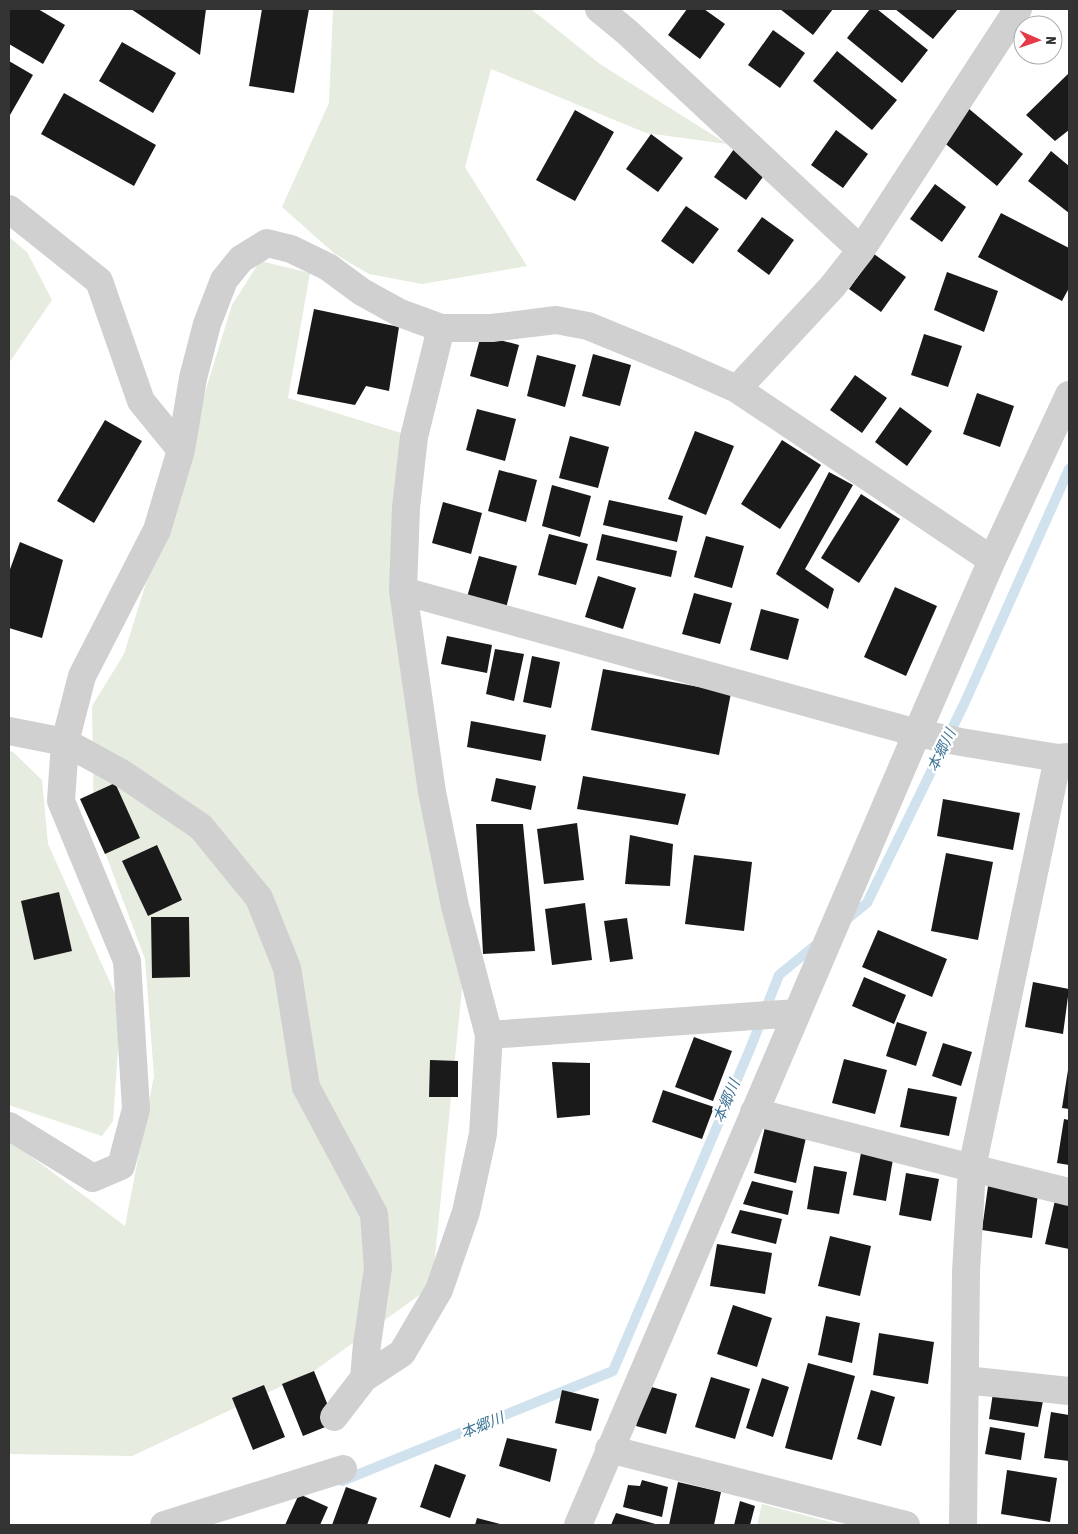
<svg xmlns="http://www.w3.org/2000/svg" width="1078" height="1534" font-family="'Asap Condensed','Noto Sans JP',sans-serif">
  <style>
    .green { fill: #e6ecdf }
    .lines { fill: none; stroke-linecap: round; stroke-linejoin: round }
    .stream { stroke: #cfe2ee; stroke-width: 10 }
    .building { fill: #1a1a1a }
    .minor { stroke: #d0d0d0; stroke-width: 28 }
    .labels { text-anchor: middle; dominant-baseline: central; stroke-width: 5; stroke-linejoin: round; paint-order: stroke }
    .water-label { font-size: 15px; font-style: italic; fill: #3f7597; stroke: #fff }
  </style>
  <rect width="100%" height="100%" fill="#fff"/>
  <path class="green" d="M 333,9 L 531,9 L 600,64 L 727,144 L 646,133 L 491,69 L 465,167 L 527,266 L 422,284 L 369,274 L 335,254 L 282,207 L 329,103 Z
    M 9,237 L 27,252 L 52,300 L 9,363 Z
    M 260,261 L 310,273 L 288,398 L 414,437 L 411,649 L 451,887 L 462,989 L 432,1286 L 314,1371 L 132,1456 L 9,1454 L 9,1140 L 125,1226 L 154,1076 L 145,959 L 94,823 L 92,706 L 124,654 L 232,305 Z
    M 9,751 L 13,752 L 42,780 L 48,844 L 121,1007 L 113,1121 L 102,1136 L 9,1105 Z
    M 762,1504 L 842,1525 L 757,1525 Z"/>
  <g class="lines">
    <path class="stream" d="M 845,921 L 867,903 L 965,702 L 1069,469
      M 342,1481 L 613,1371 L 750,1049 L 779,975 L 818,943"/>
  </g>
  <path class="building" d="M 9,9 L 38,9 L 65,25 L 43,64 L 9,44 Z
    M 131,9 L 206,9 L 200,55 Z
    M 262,9 L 309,9 L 294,93 L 249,86 Z
    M 687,9 L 704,9 L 725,24 L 700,59 L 668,35 Z
    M 780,9 L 833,9 L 813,35 Z
    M 870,9 L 877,9 L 928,50 L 902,83 L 847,38 Z
    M 895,9 L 958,9 L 933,39 Z
    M 773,30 L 805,53 L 780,88 L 748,65 Z
    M 122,42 L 176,73 L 153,113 L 99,81 Z
    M 837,51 L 897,100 L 872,130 L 813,81 Z
    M 9,61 L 33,75 L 10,115 L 9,114 Z
    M 1069,73 L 1069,130 L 1055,141 L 1026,115 Z
    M 64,93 L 156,145 L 134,186 L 41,134 Z
    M 968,108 L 1023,154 L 997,186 L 942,141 Z
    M 575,110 L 614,132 L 575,201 L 536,180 Z
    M 836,130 L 868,154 L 843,188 L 811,165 Z
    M 651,134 L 683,158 L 658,192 L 626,169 Z
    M 739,142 L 771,166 L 746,200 L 714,177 Z
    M 1051,151 L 1069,166 L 1069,213 L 1028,181 Z
    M 935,184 L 966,207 L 942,242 L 910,219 Z
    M 686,206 L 719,229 L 693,264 L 661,241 Z
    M 1001,213 L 1069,248 L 1069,288 L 1062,301 L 978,257 Z
    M 762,217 L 794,240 L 769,275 L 737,251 Z
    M 874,254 L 906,277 L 881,312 L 849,289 Z
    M 947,272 L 998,291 L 984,332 L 934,310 Z
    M 314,309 L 399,327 L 389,391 L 366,386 L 355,405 L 297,394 Z
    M 924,334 L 962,346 L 948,387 L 911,375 Z
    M 481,335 L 519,345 L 508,387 L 470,376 Z
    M 593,354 L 631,365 L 620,406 L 582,396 Z
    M 537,355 L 576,365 L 565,407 L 527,396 Z
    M 855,375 L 887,398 L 862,433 L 830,410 Z
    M 977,393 L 1014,406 L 1000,447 L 963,434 Z
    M 900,407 L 932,431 L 907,466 L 875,442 Z
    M 477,409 L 516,419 L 505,461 L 466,450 Z
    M 105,420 L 142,441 L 94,523 L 57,501 Z
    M 695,431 L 734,446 L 706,515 L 668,499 Z
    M 570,436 L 609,447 L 598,488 L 559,478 Z
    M 782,440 L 821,465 L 780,529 L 741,504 Z
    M 499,470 L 537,480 L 526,522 L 488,511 Z
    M 829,472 L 853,485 L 805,569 L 834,589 L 828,609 L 776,574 Z
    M 552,485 L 591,496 L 580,537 L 542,526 Z
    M 861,494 L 900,519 L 859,583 L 821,558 Z
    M 609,500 L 683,516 L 677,542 L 603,525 Z
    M 443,502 L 482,513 L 471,554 L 432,543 Z
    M 549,534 L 588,544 L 576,585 L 538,575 Z
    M 602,534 L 677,551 L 671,577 L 596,560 Z
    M 706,536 L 744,546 L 732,588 L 694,577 Z
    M 20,542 L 63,560 L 42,638 L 9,628 L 9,572 Z
    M 479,556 L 517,566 L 506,608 L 467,597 Z
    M 598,576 L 636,588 L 623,629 L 585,617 Z
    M 895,587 L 937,606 L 906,676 L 864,657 Z
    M 694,593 L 732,603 L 720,644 L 682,634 Z
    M 761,609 L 799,619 L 788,660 L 750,650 Z
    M 447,636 L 492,645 L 487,673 L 441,664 Z
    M 495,649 L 524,654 L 514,701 L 486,694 Z
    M 532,656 L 560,662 L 551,708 L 523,702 Z
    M 603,669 L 731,693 L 719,755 L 591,730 Z
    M 471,721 L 546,735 L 541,761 L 467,747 Z
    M 583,776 L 686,794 L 678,825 L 577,809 Z
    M 496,778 L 536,786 L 531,810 L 491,801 Z
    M 115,783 L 140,838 L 105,854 L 80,799 Z
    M 943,799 L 1020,813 L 1013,850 L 937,836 Z
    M 577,823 L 584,880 L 544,884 L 537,829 Z
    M 476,824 L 523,824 L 535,951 L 483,954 Z
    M 630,835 L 673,844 L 670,886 L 625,884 Z
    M 157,845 L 182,900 L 148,916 L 122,861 Z
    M 946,853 L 993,862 L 978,940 L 931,931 Z
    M 694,855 L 752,862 L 744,931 L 685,924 Z
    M 59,892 L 72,951 L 34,960 L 21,901 Z
    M 585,903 L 592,960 L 552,965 L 545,909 Z
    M 151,917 L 189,917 L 190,977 L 152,978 Z
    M 627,918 L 633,959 L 610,962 L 604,921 Z
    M 878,930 L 947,959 L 932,997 L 862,967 Z
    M 864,977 L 906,995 L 894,1024 L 852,1006 Z
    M 1033,982 L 1069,989 L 1063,1034 L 1025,1027 Z
    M 897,1022 L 927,1032 L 916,1066 L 886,1056 Z
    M 694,1037 L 732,1051 L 713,1101 L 675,1087 Z
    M 943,1043 L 972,1052 L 961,1086 L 932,1076 Z
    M 844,1059 L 887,1070 L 875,1114 L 832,1103 Z
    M 430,1060 L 458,1061 L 458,1097 L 429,1097 Z
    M 552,1062 L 590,1063 L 590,1115 L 557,1118 Z
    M 1068,1070 L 1069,1070 L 1069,1109 L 1062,1108 Z
    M 908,1088 L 957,1097 L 949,1136 L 900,1127 Z
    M 663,1090 L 714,1107 L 702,1139 L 652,1122 Z
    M 1064,1119 L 1069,1120 L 1069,1165 L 1057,1163 Z
    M 766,1123 L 807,1133 L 796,1183 L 754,1173 Z
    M 861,1153 L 893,1159 L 886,1201 L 853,1195 Z
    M 814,1166 L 847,1172 L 839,1214 L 807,1209 Z
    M 906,1173 L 939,1179 L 931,1221 L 899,1215 Z
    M 752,1181 L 793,1191 L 788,1215 L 743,1204 Z
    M 988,1186 L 1038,1194 L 1032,1238 L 982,1230 Z
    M 1056,1196 L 1069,1199 L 1069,1249 L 1045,1244 Z
    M 740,1210 L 782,1219 L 776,1244 L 731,1233 Z
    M 830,1236 L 871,1246 L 860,1296 L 818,1286 Z
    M 717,1244 L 772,1253 L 765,1294 L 710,1286 Z
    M 733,1305 L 772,1318 L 757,1367 L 717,1354 Z
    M 826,1316 L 860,1323 L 852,1363 L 818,1355 Z
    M 879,1333 L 934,1342 L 928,1384 L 873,1375 Z
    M 808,1363 L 855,1376 L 832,1460 L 785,1448 Z
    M 314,1371 L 335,1423 L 303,1436 L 282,1384 Z
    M 711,1377 L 750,1389 L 735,1439 L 695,1427 Z
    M 762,1378 L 789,1387 L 773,1437 L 746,1428 Z
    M 264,1385 L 285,1437 L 253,1450 L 232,1398 Z
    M 648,1386 L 677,1394 L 666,1434 L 636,1426 Z
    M 562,1390 L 599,1399 L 591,1431 L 555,1423 Z
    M 871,1390 L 895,1397 L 881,1446 L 857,1439 Z
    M 993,1393 L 1043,1401 L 1038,1427 L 989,1419 Z
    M 1051,1412 L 1069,1415 L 1069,1461 L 1044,1458 Z
    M 990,1427 L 1025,1433 L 1021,1460 L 985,1454 Z
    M 507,1438 L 557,1449 L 550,1482 L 499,1466 Z
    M 435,1464 L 466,1475 L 450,1518 L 420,1507 Z
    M 1007,1470 L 1057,1478 L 1050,1522 L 1001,1514 Z
    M 642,1480 L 668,1487 L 662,1517 L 623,1507 L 628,1485 L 640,1486 Z
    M 678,1482 L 721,1492 L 714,1525 L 669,1525 Z
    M 346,1487 L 377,1498 L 367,1525 L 332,1525 Z
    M 299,1494 L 328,1507 L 320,1525 L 285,1525 Z
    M 740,1501 L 755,1506 L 750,1525 L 734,1525 Z
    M 616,1513 L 659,1525 L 611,1525 Z
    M 477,1518 L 504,1525 L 475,1525 Z"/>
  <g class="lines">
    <path class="minor" d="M 599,9 L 627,32 L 861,250
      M 9,209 L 99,281 L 141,401 L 181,450
      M 737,389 L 832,287 L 861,250 L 1018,9
      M 403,591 L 917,733 L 961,742 L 1058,758 L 1069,757
      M 9,731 L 65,742 L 123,774 L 201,827 L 259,898 L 287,968 L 306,1087 L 374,1214 L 378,1268 L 367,1344 L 364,1378 L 402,1353 L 439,1290 L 466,1212 L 483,1134 L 489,1035 L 455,906 L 432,792 L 403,591 L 406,508 L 414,437 L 441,328
      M 1058,758 L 972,1168 L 1069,1192
      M 489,1035 L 796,1013
      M 754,1112 L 972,1168 L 966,1272 L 963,1525
      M 9,1126 L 93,1178 L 121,1166 L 136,1109 L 127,961 L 61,801 L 65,742 L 82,676 L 157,530 L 181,450 L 193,378 L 207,324 L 224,280 L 241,259 L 267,243 L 291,249 L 328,267 L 362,292 L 400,313 L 441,328 L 492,328 L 556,320 L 588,326 L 676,362 L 737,389 L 992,560
      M 965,1380 L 1069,1391
      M 334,1417 L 364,1378
      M 609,1449 L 906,1525
      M 164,1525 L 343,1469
      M 578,1525 L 917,733 L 992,560 L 1069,395"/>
  </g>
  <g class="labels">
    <g class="water-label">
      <text transform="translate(941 750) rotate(-64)">本郷川</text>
      <text transform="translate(726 1101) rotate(-67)">本郷川</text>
      <text transform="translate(482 1425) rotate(-22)">本郷川</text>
    </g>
  </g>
  <rect width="1078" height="1534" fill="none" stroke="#333333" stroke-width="20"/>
  <g transform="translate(1038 40) rotate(92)"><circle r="24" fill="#ffffff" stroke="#adadad"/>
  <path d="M0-4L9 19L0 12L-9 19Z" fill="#e63946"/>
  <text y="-8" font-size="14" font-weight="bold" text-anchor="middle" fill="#333333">N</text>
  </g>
</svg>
